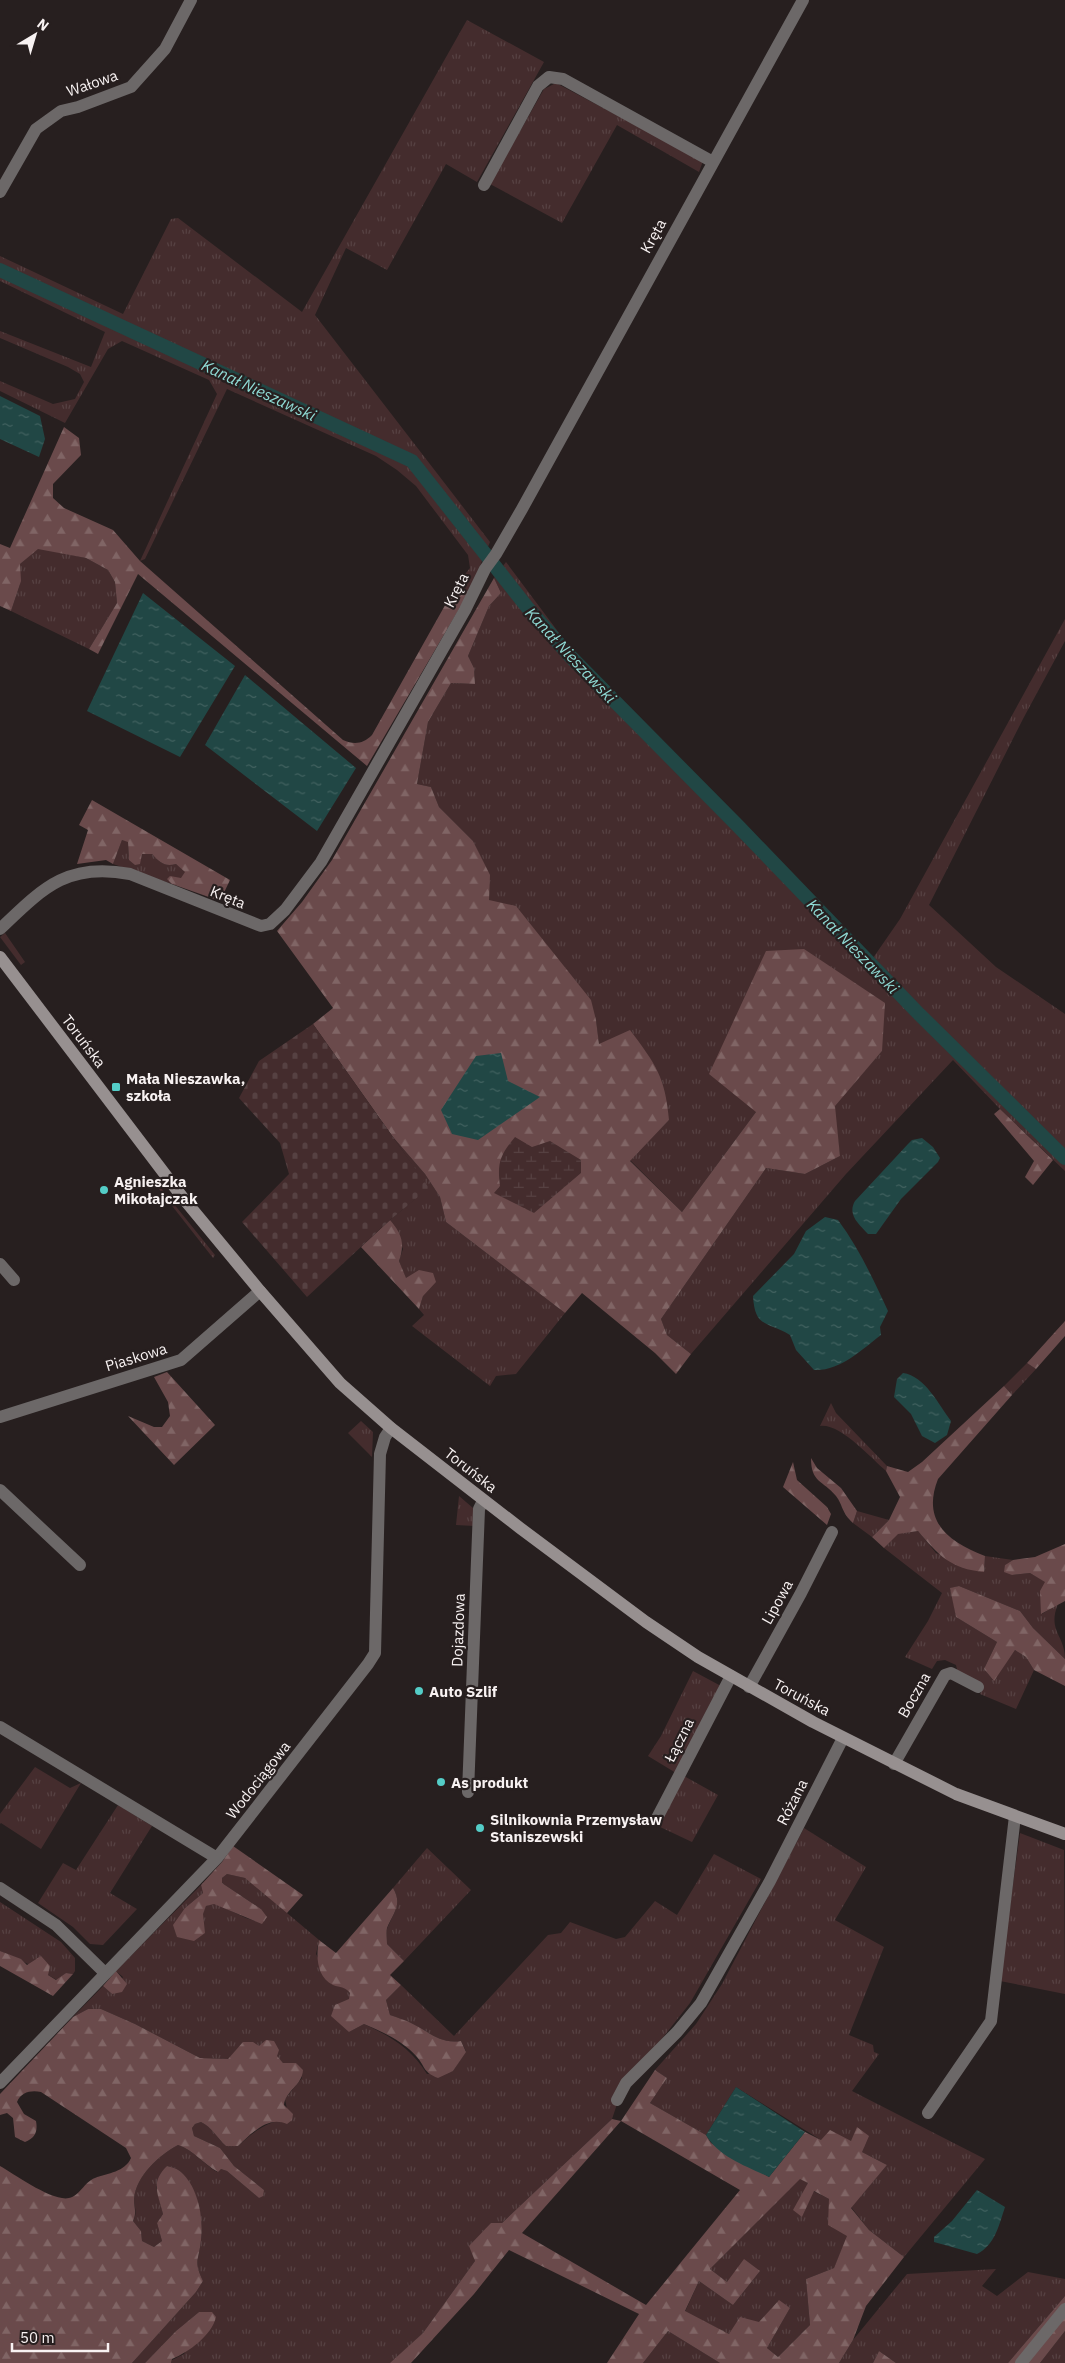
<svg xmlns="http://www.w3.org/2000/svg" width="1065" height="2363" font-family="'IBM Plex Sans',sans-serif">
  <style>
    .grass { fill: url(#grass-tufts) }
    .forest { fill: url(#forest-firs); fill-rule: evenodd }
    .wetland { fill: url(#wetland-marsh) }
    .cemetery { fill: url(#cemetery-stones) }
    .water { fill: url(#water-ripples) }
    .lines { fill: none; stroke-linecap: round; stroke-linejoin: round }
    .canal { stroke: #214745; stroke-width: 14 }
    .street { stroke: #6c6868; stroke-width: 12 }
    .secondary { stroke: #979090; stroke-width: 12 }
    .poi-dot { fill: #54cdc7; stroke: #271f1f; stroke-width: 2 }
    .labels { text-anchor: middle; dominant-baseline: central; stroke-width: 4.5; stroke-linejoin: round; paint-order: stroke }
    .street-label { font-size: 15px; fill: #f8f2f2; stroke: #271f1f }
    .poi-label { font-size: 15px; font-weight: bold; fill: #f8f2f2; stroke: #271f1f; text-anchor: start }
    .water-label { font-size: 16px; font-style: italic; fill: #8fdad4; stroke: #271f1f }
  </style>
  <defs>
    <pattern id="grass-tufts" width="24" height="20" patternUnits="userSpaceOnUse" patternTransform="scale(1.25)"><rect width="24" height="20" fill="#442c2d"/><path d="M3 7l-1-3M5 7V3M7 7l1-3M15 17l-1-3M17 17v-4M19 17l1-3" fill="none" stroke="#564142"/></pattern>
    <pattern id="forest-firs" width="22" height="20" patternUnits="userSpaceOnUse" patternTransform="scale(1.25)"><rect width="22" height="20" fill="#6a4a4b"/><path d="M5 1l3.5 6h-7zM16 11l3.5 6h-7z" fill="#806565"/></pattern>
    <pattern id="wetland-marsh" width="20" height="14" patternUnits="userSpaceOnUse" patternTransform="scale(1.25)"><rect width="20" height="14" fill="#442c2d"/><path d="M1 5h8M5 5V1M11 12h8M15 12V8" fill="none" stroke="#564142"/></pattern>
    <pattern id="cemetery-stones" width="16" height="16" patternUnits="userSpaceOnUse" patternTransform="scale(1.25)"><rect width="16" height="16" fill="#442c2d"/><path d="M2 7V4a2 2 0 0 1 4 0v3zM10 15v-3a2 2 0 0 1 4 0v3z" fill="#564142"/></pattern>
    <pattern id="water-ripples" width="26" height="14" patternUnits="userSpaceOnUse" patternTransform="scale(1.25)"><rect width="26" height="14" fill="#214745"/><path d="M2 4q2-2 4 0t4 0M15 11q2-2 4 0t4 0" fill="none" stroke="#426260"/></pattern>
  </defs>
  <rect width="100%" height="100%" fill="#271f1f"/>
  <path class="grass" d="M 467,20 L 544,62 L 477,182 L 446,164 L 387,270 L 346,248 L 315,315 L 490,542 L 469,592 L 457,584 L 470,568 L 468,555 L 416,486 L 397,470 L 376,456 L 227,389 L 145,559 L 140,561 L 217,394 L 209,380 L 122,341 L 108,349 L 65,423 L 0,391 L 0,381 L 53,404 L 75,399 L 84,382 L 80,374 L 68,367 L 0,338 L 0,331 L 91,367 L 105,332 L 0,281 L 0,256 L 123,314 L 171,219 L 178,218 L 302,312 Z
    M 556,83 L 703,161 L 699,172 L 617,125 L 562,223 L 490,184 L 544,89 Z
    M 38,548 L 86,558 L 108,570 L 115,582 L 117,603 L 89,649 L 11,611 L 20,584 L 20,564 Z
    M 506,562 L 577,657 L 745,824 L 873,958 L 900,919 L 1065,619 L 1065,641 L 1024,717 L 929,905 L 996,967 L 1065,1014 L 1065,1171 L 1000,1109 L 953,1060 L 846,1174 L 691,1354 L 667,1335 L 661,1319 L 766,1168 L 805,1174 L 840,1156 L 834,1106 L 882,1051 L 756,1112 L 682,1212 L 630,1160 L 669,1120 L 599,1045 L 596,1020 L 489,900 L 489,875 L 473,841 L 439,807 L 431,787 L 417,784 L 428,722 L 451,683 L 475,684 L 474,668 L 468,656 L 489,606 L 501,593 L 494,578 Z
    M 122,840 L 128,841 L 129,860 L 140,860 L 142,854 L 152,854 C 160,863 165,867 176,864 L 186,872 L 182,878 L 172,884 L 113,864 Z
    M 5,933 L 25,962 L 21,965 L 0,937 Z
    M 393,1137 L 425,1174 L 440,1197 L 446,1222 L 565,1313 L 516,1374 L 496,1376 L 490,1386 L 412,1326 L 424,1315 L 419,1309 L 423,1296 L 406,1279 L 399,1261 L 403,1249 L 390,1220 L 428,1188 Z
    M 153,1178 L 215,1255 L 213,1258 L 151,1179 Z
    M 1027,1363 L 1036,1369 L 1012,1395 L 1004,1386 Z
    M 831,1403 L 836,1413 L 887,1466 L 886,1471 C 871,1458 840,1423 820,1426 Z
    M 361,1421 L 373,1432 L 372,1457 L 348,1433 Z
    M 459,1496 L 473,1508 L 475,1526 L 456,1525 Z
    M 857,1511 L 889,1520 L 872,1537 L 853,1523 Z
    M 918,1531 L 936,1553 L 984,1572 L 985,1556 L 1013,1560 L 1005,1565 L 1012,1575 L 1030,1573 L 1046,1582 L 1042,1614 L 1058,1604 C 1047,1631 1065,1635 1065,1659 L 1033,1628 L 1020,1611 L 959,1586 L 951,1588 L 956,1617 L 997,1642 L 984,1669 L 993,1680 L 1015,1650 L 1026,1657 L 1034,1670 L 1016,1709 L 980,1694 L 984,1687 L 958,1674 L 956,1665 L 945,1660 L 937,1661 L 932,1669 L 905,1657 L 928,1621 L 942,1593 L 884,1548 L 898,1533 Z
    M 693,1671 L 721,1686 L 676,1773 L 648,1756 L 661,1736 Z
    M 35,1767 L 70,1788 L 81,1783 L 41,1849 L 1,1823 L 0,1824 L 0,1814 Z
    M 684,1776 L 718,1795 L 692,1842 L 658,1826 Z
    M 118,1805 L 152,1826 L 110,1893 L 137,1909 L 103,1945 L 90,1944 L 73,1927 L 38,1903 L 63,1863 L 76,1870 Z
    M 804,1828 L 866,1867 L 835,1920 L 884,1947 L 849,2035 L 873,2045 L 874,2052 L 879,2054 L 852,2091 L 985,2159 L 904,2257 L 869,2230 L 851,2207 L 887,2165 L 862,2152 L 858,2127 L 851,2142 L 821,2140 L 736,2087 L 706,2135 L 650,2103 L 667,2078 L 655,2070 L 696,2024 L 722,1984 Z
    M 1020,1833 L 1064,1850 L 1065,1994 L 1000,1981 Z
    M 427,1848 L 471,1890 L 404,1961 L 387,1944 C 387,1940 386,1933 387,1929 C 393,1913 403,1905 393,1888 Z
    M 714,1854 L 761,1879 L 690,2003 L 613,2101 L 617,2104 L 612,2119 L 502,2223 L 491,2224 L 470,2246 L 475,2261 L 423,2333 L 391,2363 L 171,2363 L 172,2360 L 184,2354 L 211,2312 L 199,2312 L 176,2331 L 145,2363 L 132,2363 L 196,2292 L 203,2281 C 193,2260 199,2261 201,2240 C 204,2218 197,2188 181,2172 C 178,2169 172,2167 167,2166 L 156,2187 L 163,2214 L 157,2223 L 162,2241 L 154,2247 L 142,2241 L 141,2231 L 133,2221 C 138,2212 134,2208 134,2199 C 136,2176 159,2155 178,2145 C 194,2150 203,2164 217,2172 L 221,2169 L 227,2171 L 259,2198 L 264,2190 L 234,2166 L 220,2148 L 194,2136 L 192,2128 L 195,2124 L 201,2122 C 212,2127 217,2138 226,2146 L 238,2146 C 251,2134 262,2125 280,2120 L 287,2109 L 285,2099 L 302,2078 L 296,2063 L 283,2063 C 272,2051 259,2046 243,2043 L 228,2059 L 200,2058 L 135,2024 L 101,2009 L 88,2009 L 73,2017 L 103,1986 L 112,1994 L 123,1977 L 116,1971 L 201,1885 L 203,1893 L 185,1908 L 203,1913 L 206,1906 L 214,1903 L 246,1918 L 262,1923 L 261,1909 L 222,1883 L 222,1878 L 227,1874 L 245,1878 L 286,1907 L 287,1913 L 319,1940 L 316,1954 L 332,1984 L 345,1987 L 350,1993 L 349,2032 L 364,2024 C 390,2036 411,2048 427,2074 L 453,2071 L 466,2051 L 461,2041 C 440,2044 431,2033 413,2024 C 406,2020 397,2018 390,2015 L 386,2000 L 401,1985 L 454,2036 L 548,1935 L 561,1933 L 570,1922 L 616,1939 L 625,1937 L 655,1901 L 677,1915 Z
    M 0,1902 L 61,1942 L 75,1958 L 75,1971 L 73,1974 L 66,1973 L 57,1980 C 38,1969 20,1959 0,1951 Z
    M 800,2178 L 808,2183 L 802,2217 L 813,2191 L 829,2199 L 848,2236 L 834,2268 L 806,2279 L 810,2325 L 778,2357 L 767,2348 L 790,2308 L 778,2301 L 759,2323 L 729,2334 L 685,2312 L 699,2281 L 733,2305 L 760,2271 L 727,2282 L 710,2269 Z
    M 996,2269 L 982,2286 L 997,2296 L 1028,2272 L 1065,2279 L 1065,2296 L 1008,2363 L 896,2363 L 879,2351 L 873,2363 L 839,2363 L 853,2340 L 907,2274 Z
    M 668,2331 L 720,2363 L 643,2363 Z
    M 1065,2331 L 1065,2363 L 1040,2363 Z"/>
  <path class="forest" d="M 64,427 L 79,438 L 81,455 L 53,484 L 53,498 L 64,508 L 113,530 L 140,561 L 343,740 C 354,745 363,744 372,735 L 457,584 L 469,592 L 367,766 L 138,574 L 98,654 L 89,649 L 117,603 L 115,582 L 108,570 L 86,558 L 38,549 L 20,564 L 21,581 L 11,611 L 0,606 L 0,544 L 10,548 Z
    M 494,578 L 501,593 L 489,606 L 468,656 L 474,668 L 475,684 L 451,683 L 428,722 L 417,784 L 431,787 L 439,807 L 473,841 L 490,875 L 489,900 L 516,906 L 591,1000 L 596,1020 L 599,1044 L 630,1030 C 656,1065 665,1076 669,1120 L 630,1161 L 682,1212 L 756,1112 L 709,1074 L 766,951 L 804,949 L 885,1003 L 882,1051 L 835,1106 L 840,1156 L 805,1174 L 766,1168 L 661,1319 L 667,1335 L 691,1354 L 676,1374 L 655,1353 L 582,1293 L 565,1313 L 446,1222 L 440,1197 L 425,1174 L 393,1137 L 313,1024 L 333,1008 L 277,931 L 302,902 L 332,860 Z
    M 92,800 L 230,880 L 220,901 L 172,884 L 167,879 L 170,876 L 181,878 L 185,872 L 176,864 C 165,867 160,863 152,854 L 142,854 L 140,864 L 135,865 L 129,860 L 128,842 L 122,840 L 113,864 L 106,860 L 77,864 L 88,830 L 79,825 Z
    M 1000,1109 L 1053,1160 L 1033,1185 L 1025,1177 L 1034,1161 L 994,1114 Z
    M 390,1220 C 402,1234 405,1244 399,1261 L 406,1278 L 419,1270 L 433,1273 L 436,1282 L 423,1296 L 419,1309 L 361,1247 Z
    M 1065,1321 L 1065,1336 L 1036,1369 L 1027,1363 Z
    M 167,1372 L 215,1425 L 174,1465 L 128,1416 L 154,1427 L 162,1427 L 170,1416 L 168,1402 L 154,1377 Z
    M 1004,1386 L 1012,1395 L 938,1479 C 921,1522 949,1542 985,1556 L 984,1572 C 951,1569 938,1555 918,1531 L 898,1534 L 884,1548 L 872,1537 L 889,1520 L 900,1497 L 886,1471 L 887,1466 L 908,1472 L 922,1462 Z
    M 811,1458 L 817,1468 L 841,1488 L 857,1511 L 853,1523 C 841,1512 843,1505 836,1496 C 823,1480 811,1483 811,1458 Z
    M 793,1462 L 797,1480 L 827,1507 L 831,1514 L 827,1525 L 783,1487 Z
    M 1065,1544 L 1065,1601 L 1041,1614 L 1040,1591 L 1045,1582 L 1030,1573 L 1012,1575 L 1004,1572 L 1005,1565 L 1013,1560 L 1035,1557 Z
    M 959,1586 L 1020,1611 L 1033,1628 L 1065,1659 L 1065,1686 L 1034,1670 L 1026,1657 L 1015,1650 L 994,1681 L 984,1669 L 997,1642 L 956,1617 L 950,1588 Z
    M 233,1846 L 303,1895 L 287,1913 L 245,1878 L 227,1874 L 222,1878 L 222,1883 L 261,1909 L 267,1917 L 262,1924 L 214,1904 L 206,1906 L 203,1914 L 205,1933 L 194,1941 L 177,1937 L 173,1925 L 185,1908 L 203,1893 L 201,1885 L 222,1862 Z
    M 393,1888 C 403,1905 393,1913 387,1928 C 386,1933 387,1939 387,1944 L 404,1961 L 390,1975 L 401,1985 L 386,2000 L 390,2015 C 398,2018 406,2020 413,2024 C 431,2033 440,2044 461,2041 L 466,2052 L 453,2071 L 438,2078 C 423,2072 426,2068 417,2057 C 403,2041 383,2032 364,2024 L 349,2032 L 331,2016 L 335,2005 L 349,1999 L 350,1993 C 344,1986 341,1988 333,1985 C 316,1977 316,1955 319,1940 L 336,1953 Z
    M 0,1951 L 21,1959 L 27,1965 L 41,1956 L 50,1966 L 48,1975 L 56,1980 L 66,1973 L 73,1974 L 53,1996 L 0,1966 Z
    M 116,1971 L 127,1984 L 122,1992 L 112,1994 L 103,1986 Z
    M 88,2009 L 101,2009 L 135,2024 L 200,2058 L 228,2059 L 243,2042 L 253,2042 L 259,2046 L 266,2040 L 274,2041 L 279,2050 L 277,2056 L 283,2063 L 296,2063 L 303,2070 C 302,2086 285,2091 284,2105 L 293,2114 L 292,2120 L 287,2124 C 268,2115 251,2134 238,2146 L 226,2146 C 217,2138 212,2127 201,2122 L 195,2124 L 192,2128 L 194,2136 L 220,2148 L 234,2166 L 264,2190 L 263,2196 L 259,2198 L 227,2171 L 221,2169 L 218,2172 C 203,2164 194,2150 178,2145 C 159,2155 136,2176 134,2199 C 134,2208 137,2212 133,2221 L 141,2231 L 142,2241 L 154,2247 L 162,2241 L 157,2223 L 163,2214 C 158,2193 150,2183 167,2166 C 172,2167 178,2169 181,2172 C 198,2187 204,2218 201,2240 C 199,2261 193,2260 203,2281 L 196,2292 L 132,2363 L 0,2363 L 0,2166 C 14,2174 53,2202 69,2198 C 80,2196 84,2182 95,2178 C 108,2173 125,2172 131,2158 L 126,2148 L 41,2092 C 31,2090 21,2092 17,2102 L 24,2114 L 36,2121 C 38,2132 35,2138 25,2142 L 15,2137 L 13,2118 L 7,2113 L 0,2115 L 0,2094 L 73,2017 Z
    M 655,2070 L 667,2078 L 650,2103 L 706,2135 L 711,2143 L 769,2177 L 805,2132 L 821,2140 L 830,2130 L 851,2141 L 857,2127 L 869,2136 L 862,2152 L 887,2165 L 851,2208 L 869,2230 L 904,2257 L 866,2306 L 853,2340 L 839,2363 L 720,2363 L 668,2331 L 643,2363 L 607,2363 L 639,2314 L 509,2250 L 474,2294 L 411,2363 L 390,2363 L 423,2333 L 475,2261 L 469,2246 L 491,2223 L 502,2223 L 612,2119 L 621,2121 ZM 621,2121 L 740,2190 L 646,2305 L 522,2233 ZM 800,2179 L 808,2183 L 793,2210 L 802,2217 L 814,2191 L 829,2199 L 828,2225 L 847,2236 L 834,2268 L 806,2279 L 810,2325 L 778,2357 L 767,2348 L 790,2308 L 779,2300 L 759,2322 L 740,2317 L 729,2334 L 685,2311 L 699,2281 L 733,2305 L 760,2271 L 744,2259 L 727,2282 L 710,2269 Z
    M 1065,2296 L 1065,2331 L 1040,2363 L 1008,2363 Z
    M 199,2312 L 212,2312 L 216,2317 C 212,2335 189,2352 172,2359 L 171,2363 L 145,2363 L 176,2331 Z
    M 879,2351 L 896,2363 L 873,2363 Z"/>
  <path class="wetland" d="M 515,1137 L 532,1147 L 550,1141 L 581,1160 L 581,1173 L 534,1213 L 494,1193 L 500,1186 C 497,1163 500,1155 515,1137 Z"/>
  <path class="cemetery" d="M 313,1024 L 429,1188 L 390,1220 L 307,1297 L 242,1222 L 289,1174 L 280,1143 L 239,1098 L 259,1061 Z"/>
  <path class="water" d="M 0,396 L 40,416 L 45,439 L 39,457 L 0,439 Z
    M 143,593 L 235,666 L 180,757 L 87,711 Z
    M 245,675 L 356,768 L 317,831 L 205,745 Z
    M 501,1053 L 508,1081 L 540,1097 L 478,1140 L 452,1134 L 441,1110 L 476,1056 Z
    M 922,1138 L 933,1147 L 940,1158 L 938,1162 L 901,1199 L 876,1234 L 868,1234 C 859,1224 847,1215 855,1201 L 908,1144 L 912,1140 Z
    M 825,1217 L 838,1220 C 859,1248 873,1279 888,1311 L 880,1327 L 881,1335 C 861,1350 841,1371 814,1370 L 796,1350 L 790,1335 C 766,1321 755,1328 753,1296 L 794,1254 L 806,1231 Z
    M 903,1373 C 925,1376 939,1405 951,1421 L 947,1435 L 935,1443 L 922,1436 L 911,1414 L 894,1397 L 897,1379 Z
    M 736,2087 L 805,2132 L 769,2177 C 746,2166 719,2157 706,2135 Z
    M 977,2190 L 1005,2207 C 999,2225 995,2245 977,2254 L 934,2242 L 934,2237 L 952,2221 Z"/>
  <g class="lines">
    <path class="canal" d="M 0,270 L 412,461 L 527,607 L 568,654 L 739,827 L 919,1014 L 1065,1158"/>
    <path class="street" d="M 484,185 L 538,86 L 549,77 L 563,79 L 713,162
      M 0,192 L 36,129 L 61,111 L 78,107 L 131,87 L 165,49 L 191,0
      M 0,929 C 43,888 67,862 130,874 L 261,926 L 270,924 L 285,910 L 321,862 L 465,610 L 485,569 L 496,554 L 522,509 L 803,0
      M 0,1264 L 14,1280
      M 0,1417 L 181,1360 L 260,1291
      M 0,1490 L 80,1565
      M 749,1687 L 801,1593 L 832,1532
      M 0,1727 L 217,1858
      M 894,1764 L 945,1675 L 951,1673 L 978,1687
      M 468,1792 L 479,1509 L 483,1501
      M 657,1818 L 731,1676
      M 0,1888 L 56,1925 L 105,1973
      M 0,2083 L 217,1858 L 368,1664 L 375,1653 L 380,1454 L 385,1437 L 391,1428
      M 617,2100 L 626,2083 L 677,2032 L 701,2003 L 770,1881 L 843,1738
      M 928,2113 L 991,2021 L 1015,1816
      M 1021,2363 L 1065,2309"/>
    <path class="secondary" d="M 0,957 L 183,1198 L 260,1291 L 340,1383 L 391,1428 L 520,1528 L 646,1622 L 698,1657 L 813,1722 L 956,1794 L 1065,1834"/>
  </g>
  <g class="poi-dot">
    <rect x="111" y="1082" width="10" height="10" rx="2.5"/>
    <circle cx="104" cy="1190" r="5"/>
    <circle cx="419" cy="1691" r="5"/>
    <circle cx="441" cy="1782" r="5"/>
    <circle cx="480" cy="1828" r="5"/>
  </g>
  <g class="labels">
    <g class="street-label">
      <text transform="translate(92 83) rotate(-19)">Wałowa</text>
      <text transform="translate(653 236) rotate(-61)">Kręta</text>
      <text transform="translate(456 590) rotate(-63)">Kręta</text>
      <text transform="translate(228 897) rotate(22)">Kręta</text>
      <text transform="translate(84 1041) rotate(53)">Toruńska</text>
      <text transform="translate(136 1357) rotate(-17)">Piaskowa</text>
      <text transform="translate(471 1470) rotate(38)">Toruńska</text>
      <text transform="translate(777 1602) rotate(-61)">Lipowa</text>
      <text transform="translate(458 1630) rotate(-88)">Dojazdowa</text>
      <text transform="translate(914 1695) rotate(-60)">Boczna</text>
      <text transform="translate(802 1697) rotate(28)">Toruńska</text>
      <text transform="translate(679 1740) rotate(-63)">Łączna</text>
      <text transform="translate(258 1780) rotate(-52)">Wodociągowa</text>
      <text transform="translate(792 1802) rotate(-63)">Różana</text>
    </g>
    <g class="poi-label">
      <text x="126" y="1078">Mała Nieszawka,<tspan x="126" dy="17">szkoła</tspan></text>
      <text x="114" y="1181">Agnieszka<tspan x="114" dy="17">Mikołajczak</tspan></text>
      <text x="429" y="1691">Auto Szlif</text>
      <text x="451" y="1782">As produkt</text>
      <text x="490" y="1819">Silnikownia Przemysław<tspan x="490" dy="17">Staniszewski</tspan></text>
    </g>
    <g class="water-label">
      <text transform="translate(259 390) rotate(25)">Kanał Nieszawski</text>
      <text transform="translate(571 655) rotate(47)">Kanał Nieszawski</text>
      <text transform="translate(853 946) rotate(46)">Kanał Nieszawski</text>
    </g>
  </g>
  <g transform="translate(35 35) rotate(38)" stroke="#271f1f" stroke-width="4" paint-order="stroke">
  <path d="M0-4L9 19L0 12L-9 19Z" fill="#f8f2f2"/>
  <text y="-8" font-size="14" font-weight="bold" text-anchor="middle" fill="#f8f2f2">N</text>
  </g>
  <path d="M12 2343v8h96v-8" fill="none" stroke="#f8f2f2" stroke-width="2.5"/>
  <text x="20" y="2343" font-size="15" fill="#f8f2f2" stroke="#271f1f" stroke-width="4" paint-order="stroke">50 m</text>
</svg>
